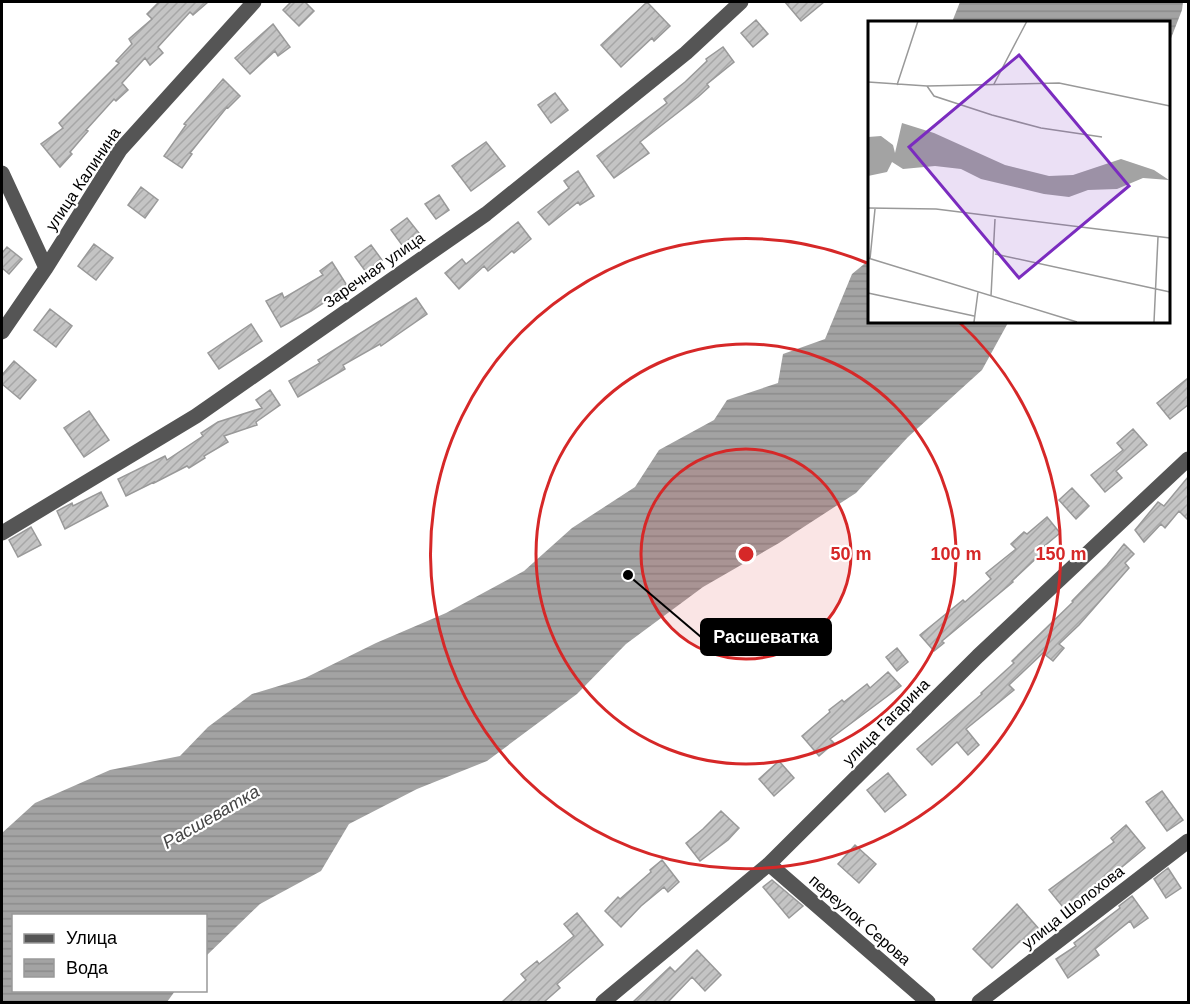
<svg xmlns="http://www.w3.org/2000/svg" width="1190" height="1004" font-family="Helvetica,sans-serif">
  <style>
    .water { fill: url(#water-rules) }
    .building { fill: url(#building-hatch); stroke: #999; stroke-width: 1.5 }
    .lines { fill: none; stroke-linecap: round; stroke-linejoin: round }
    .minor { stroke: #555; stroke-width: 15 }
    .ring { fill: none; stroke: #d62828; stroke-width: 3 }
    .labels { text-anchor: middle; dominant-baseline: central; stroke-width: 4.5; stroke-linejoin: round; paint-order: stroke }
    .street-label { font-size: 16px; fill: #000; stroke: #fff }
    .water-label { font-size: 18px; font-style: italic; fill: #444; stroke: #fff }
    .inset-road { fill: none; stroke: #999; stroke-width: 1.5 }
    .view { fill: #7b2cbf; fill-opacity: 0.15; stroke: #7b2cbf; stroke-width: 3 }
    .inset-edge { fill: none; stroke: #000; stroke-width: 3 }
    .centre { fill: #d62828; stroke: #fff; stroke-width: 3 }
    .ring-label { font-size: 18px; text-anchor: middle; font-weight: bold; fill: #d62828; stroke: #fff; stroke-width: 4.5; stroke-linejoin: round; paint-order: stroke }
    .leader { fill: none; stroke: #000; stroke-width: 2 }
    .callout-dot { fill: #000; stroke: #fff; stroke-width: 2 }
    .callout { fill: #000; stroke: #000; stroke-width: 2 }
    .callout-label { font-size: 18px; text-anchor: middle; font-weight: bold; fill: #fff }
  </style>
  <defs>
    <pattern id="water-rules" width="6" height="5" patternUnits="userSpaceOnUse" patternTransform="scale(1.5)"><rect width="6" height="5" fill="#a3a3a3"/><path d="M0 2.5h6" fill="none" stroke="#8b8b8b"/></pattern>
    <pattern id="building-hatch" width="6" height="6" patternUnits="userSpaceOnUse" patternTransform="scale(1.5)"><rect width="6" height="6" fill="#c4c4c4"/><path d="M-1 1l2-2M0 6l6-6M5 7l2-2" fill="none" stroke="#a7a7a7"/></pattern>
  </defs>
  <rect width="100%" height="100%" fill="#fff"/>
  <path class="water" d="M 960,2 L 1183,2 L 1182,10 L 1168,46 L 1168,22 L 952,22 Z
    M 869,260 L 869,321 L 1009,321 L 982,370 L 908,437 L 856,493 L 779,543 L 703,587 L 626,644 L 577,694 L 487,761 L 417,789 L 349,824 L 321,871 L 260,904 L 206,956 L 206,916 L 14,916 L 14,990 L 175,991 L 167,1002 L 2,1002 L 2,833 L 35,803 L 110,770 L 180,756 L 208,727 L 252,694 L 305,678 L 376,643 L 446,613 L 524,571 L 572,528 L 635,487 L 659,450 L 714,420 L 727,400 L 778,383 L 783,354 L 825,339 L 852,274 Z"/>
  <path class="building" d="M 159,2 L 208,2 L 193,15 L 190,12 L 158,47 L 163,53 L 150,65 L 145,58 L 122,83 L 128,90 L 116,101 L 114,99 L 86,130 L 88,131 L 70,152 L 72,154 L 60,167 L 41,144 L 63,128 L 59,123 L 119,63 L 116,61 L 132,44 L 129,39 L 152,19 L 147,14 Z
    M 291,2 L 305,2 L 314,11 L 299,26 L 283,10 Z
    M 647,2 L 670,26 L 654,41 L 652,38 L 621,67 L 601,45 Z
    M 785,2 L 824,2 L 801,21 Z
    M 756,20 L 768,34 L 753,47 L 741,33 Z
    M 273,24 L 290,47 L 278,56 L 275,51 L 250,74 L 235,58 Z
    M 723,47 L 734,62 L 707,84 L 709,87 L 698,97 L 640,142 L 649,153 L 614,178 L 597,156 L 667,103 L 664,99 L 685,82 L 707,61 L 706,59 Z
    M 223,79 L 240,96 L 228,108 L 227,107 L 190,153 L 192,154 L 182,168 L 164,156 L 186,125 L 184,124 Z
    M 555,93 L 568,110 L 551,123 L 538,105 Z
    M 486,142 L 505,166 L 471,191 L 452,166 Z
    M 578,171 L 594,196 L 580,205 L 578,202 L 549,225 L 538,212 L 569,188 L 564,181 Z
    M 141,187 L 158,200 L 145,218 L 128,205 Z
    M 439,195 L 449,210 L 436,219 L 425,204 Z
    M 407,218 L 419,233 L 402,245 L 391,230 Z
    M 518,222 L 531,239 L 514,253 L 512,251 L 488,271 L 484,266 L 459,289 L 445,273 L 462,259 L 466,264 Z
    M 94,244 L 113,258 L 96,280 L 78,266 Z
    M 371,245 L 382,260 L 366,272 L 355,257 Z
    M 7,247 L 22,259 L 9,274 L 2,268 L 2,253 Z
    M 332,262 L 348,287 L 311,311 L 281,327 L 266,301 L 282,293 L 284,298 L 323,275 L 320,271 Z
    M 416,298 L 427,314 L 381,346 L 380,344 L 343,365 L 345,369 L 298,397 L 289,381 L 320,363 L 318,360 Z
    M 50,309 L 72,326 L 56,347 L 34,330 Z
    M 251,324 L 262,341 L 219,369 L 208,353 Z
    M 14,361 L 36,380 L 20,399 L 2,384 L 2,375 Z
    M 1188,378 L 1188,405 L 1170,419 L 1157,403 Z
    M 270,390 L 280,405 L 256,422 L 257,425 L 224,436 L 228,442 L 204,456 L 205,458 L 189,468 L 187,466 L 154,483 L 154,482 L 126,496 L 118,479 L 165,456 L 167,460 L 203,436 L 201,433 L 218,422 L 262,408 L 256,400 Z
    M 89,411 L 109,440 L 84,457 L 64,428 Z
    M 1133,429 L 1147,445 L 1116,471 L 1122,478 L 1105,492 L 1091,475 L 1123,450 L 1117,443 Z
    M 1188,477 L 1188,520 L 1179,511 L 1165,528 L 1161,524 L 1144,542 L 1135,530 L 1158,502 L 1164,506 Z
    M 1072,488 L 1089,506 L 1076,519 L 1059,500 Z
    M 101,492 L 108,506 L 65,529 L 57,511 L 72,503 L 73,506 Z
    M 1047,517 L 1060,533 L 1041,549 L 1043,552 L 1012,581 L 1013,582 L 942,641 L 944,643 L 934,651 L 920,635 L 963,600 L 965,602 L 991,579 L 986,573 L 1016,549 L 1011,544 L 1024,532 L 1027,534 Z
    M 31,527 L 41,545 L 18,557 L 9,540 Z
    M 1124,544 L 1134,554 L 1125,563 L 1129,568 L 1079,625 L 1059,644 L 1064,648 L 1053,661 L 1043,653 L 1009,685 L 1014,690 L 966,729 L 979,745 L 968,755 L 957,742 L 932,765 L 917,749 L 982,694 L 981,693 L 1014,663 L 1012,661 L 1073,602 L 1072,601 L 1107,565 Z
    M 897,648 L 908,662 L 897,671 L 886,657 Z
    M 888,672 L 901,686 L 830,739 L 834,743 L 819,756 L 802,736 L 830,712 L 829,710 L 842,700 L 844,702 L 867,684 L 870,688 Z
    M 779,761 L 794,778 L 774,796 L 759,779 Z
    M 888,773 L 906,795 L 885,812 L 867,790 Z
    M 1162,791 L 1183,820 L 1167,831 L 1146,802 Z
    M 721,811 L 739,828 L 728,840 L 700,861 L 686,843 L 703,829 Z
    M 1126,825 L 1145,848 L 1122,867 L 1084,894 L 1086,896 L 1067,912 L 1049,890 L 1114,842 L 1111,838 Z
    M 855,845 L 876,864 L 859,883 L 838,864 Z
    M 662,860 L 679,882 L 668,892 L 664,887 L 641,906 L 621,927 L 605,911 L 618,897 L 620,899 L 651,872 L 650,870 Z
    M 1168,868 L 1181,888 L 1166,898 L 1154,879 Z
    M 772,880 L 803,906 L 789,918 L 763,887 Z
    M 1132,896 L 1148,918 L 1134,928 L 1130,921 L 1095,949 L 1099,955 L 1068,978 L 1056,959 L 1076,946 L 1074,943 L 1120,908 L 1119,906 Z
    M 1017,904 L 1039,929 L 1022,944 L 1020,941 L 992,968 L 973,949 Z
    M 577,913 L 603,945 L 557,984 L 560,988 L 544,1002 L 502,1002 L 526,980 L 521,974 L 537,961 L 539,964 L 574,936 L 564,924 Z
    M 697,950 L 721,975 L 705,991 L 692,977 L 668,1002 L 633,1002 L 670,967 L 675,972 Z"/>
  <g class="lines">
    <path class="minor" d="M 2,173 L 46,268
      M 2,332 L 46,268 L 120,150 L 254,2
      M 2,533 L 196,416 L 486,214 L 686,53 L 741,2
      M 769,864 L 928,1002
      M 603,1002 L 769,864 L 978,656 L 1188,459
      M 979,1002 L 1188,841"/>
  </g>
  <circle cx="746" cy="554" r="105" fill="#d62828" fill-opacity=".12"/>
  <g class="ring">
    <circle cx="746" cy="554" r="105"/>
    <circle cx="746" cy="554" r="210"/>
    <path d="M959 322A315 315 0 1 1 867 263"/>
  </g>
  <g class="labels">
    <g class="street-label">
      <text transform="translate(83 179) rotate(-56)">улица Калинина</text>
      <text transform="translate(374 270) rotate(-35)">Заречная улица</text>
      <text transform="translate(886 722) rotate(-45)">улица Гагарина</text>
      <text transform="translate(1073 907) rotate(-38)">улица Шолохова</text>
      <text transform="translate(860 920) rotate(41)">переулок Серова</text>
    </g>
    <g class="water-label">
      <text transform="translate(211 817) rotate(-30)">Расшеватка</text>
    </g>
  </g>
  <g transform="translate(868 21)">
    <rect width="302" height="302" fill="#fff"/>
    <path d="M 34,102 L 66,112 L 137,144 L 181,155 L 205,154 L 253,138 L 286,149 L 301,159 L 275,157 L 249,168 L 220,169 L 201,176 L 176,173 L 113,158 L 93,148 L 67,145 L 35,148 L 24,141 L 19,151 L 0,155 L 0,116 L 13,115 L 25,124 L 27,132 Z" fill="#a3a3a3"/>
    <path class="inset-road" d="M 0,61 L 59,65 L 191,62 L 302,85M 126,63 L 159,0M 29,64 L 50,0M 59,65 L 66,75 L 124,94 L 173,107 L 234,116M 0,187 L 68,188 L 302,217M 127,233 L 302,271M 0,237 L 209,301M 2,238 L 7,188M 0,272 L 106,295M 123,275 L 127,198M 106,301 L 110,271M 286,301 L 290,216"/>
    <path class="view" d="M 151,34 L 261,165 L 151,257 L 41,126 Z"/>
    <rect width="302" height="302" class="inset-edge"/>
  </g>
  <circle cx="746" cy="554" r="9" class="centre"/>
  <g class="ring-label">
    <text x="851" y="560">50 m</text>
    <text x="956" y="560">100 m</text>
    <text x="1061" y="560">150 m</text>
  </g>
  <path class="leader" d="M628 575L701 637"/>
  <circle class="callout-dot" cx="628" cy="575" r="6"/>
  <rect class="callout" x="701" y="619" width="130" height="36" rx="6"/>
  <g class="callout-label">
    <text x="766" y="643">Расшеватка</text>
  </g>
  <rect width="1190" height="1004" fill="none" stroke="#000000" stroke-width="6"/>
  <rect x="12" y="914" width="195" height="78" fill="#ffffff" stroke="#999999" stroke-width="1.5"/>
  <rect x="24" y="934" width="30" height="9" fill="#555555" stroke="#999999" stroke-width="1.5"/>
  <text x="66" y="944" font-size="18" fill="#000000">Улица</text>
  <rect x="24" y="959" width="30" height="18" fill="url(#water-rules)" stroke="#999999" stroke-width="1.5"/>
  <text x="66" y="974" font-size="18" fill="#000000">Вода</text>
</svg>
